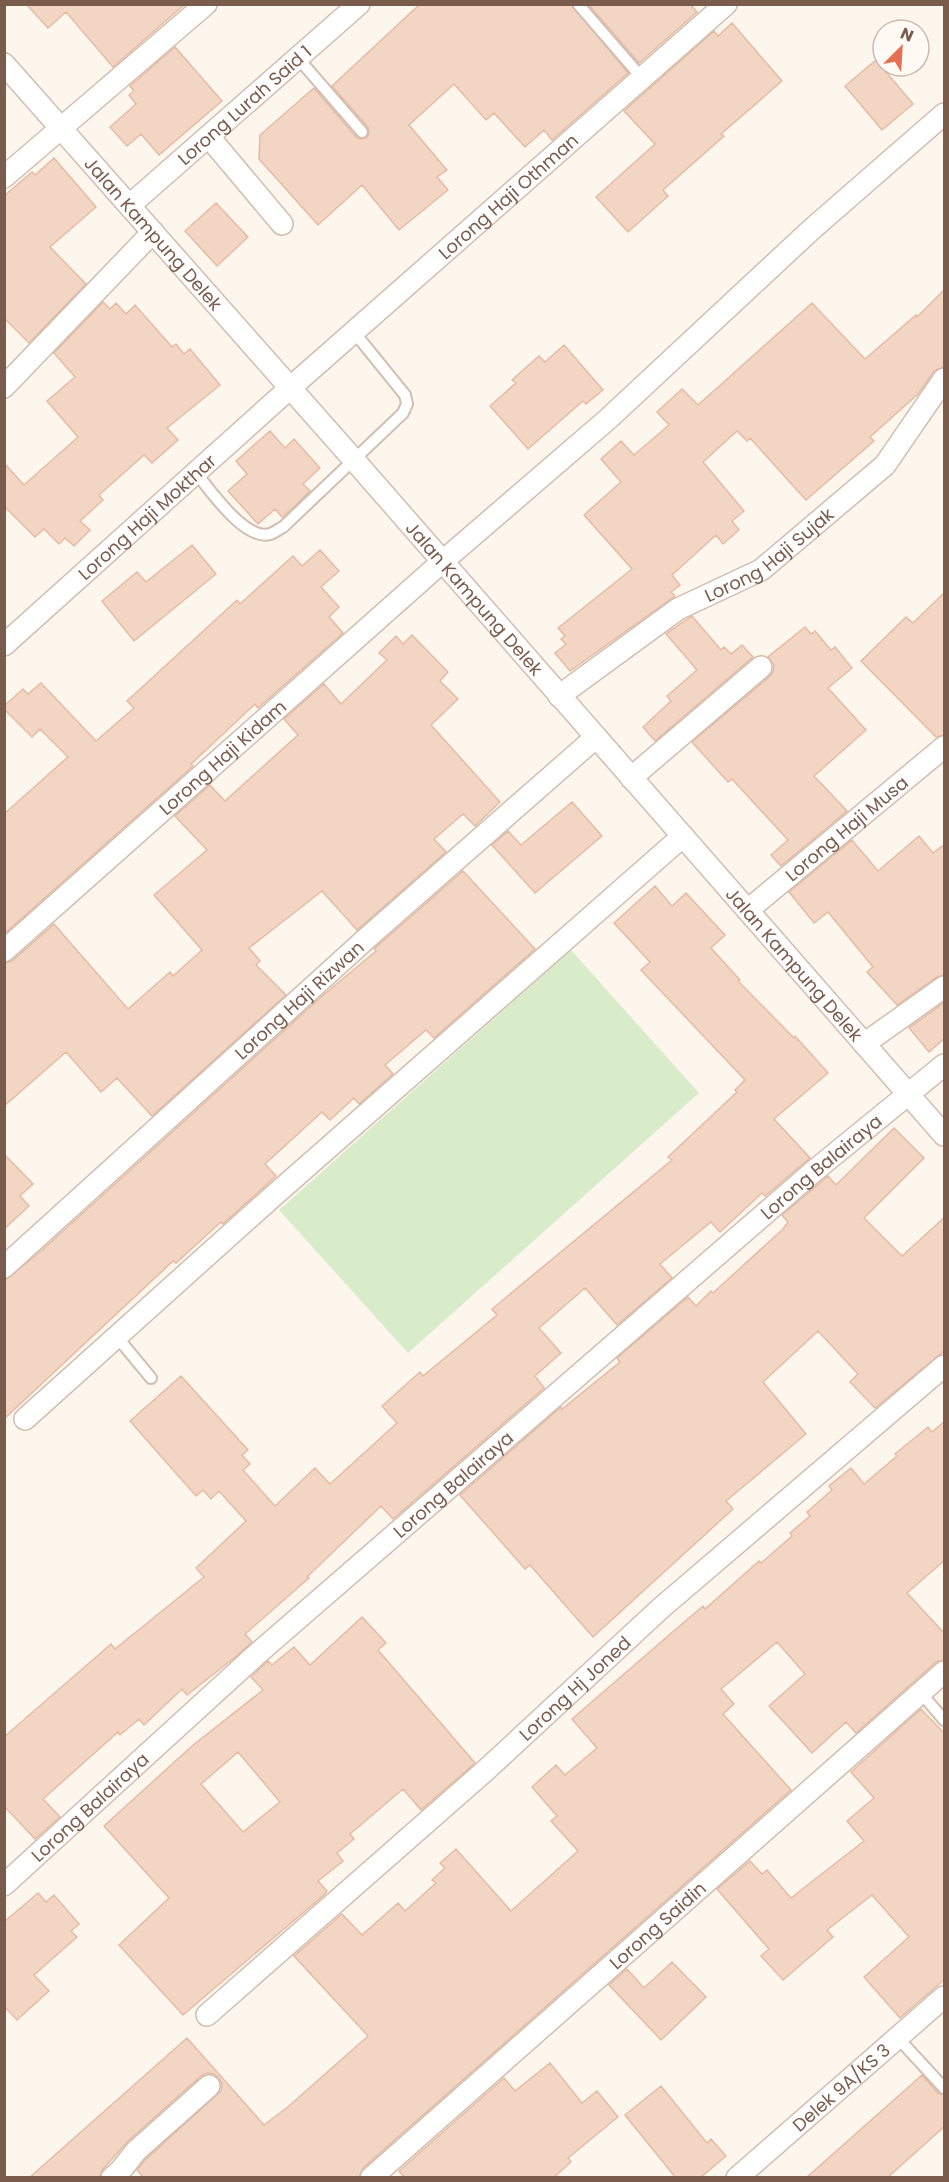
<svg xmlns="http://www.w3.org/2000/svg" width="949" height="2182" font-family="Poppins,sans-serif">
  <style>
    .green { fill: #d8ecc9 }
    .building { fill: #f3d5c3; stroke: #e6bba3; stroke-width: 1.5; fill-rule: evenodd }
    .lines { fill: none; stroke-linecap: round; stroke-linejoin: round }
    .service-casing { stroke: #d1beb0; stroke-width: 14 }
    .minor-casing { stroke: #d1beb0; stroke-width: 24 }
    .service { stroke: #fff; stroke-width: 10 }
    .minor { stroke: #fff; stroke-width: 21 }
    .labels { text-anchor: middle; dominant-baseline: central; stroke-width: 4.5; stroke-linejoin: round; paint-order: stroke }
    .street-label { font-size: 18px; fill: #7a5c4d; stroke: #fffaf3 }
  </style>
  <rect width="100%" height="100%" fill="#fdf6ec"/>
  <path class="green" d="M 571,950 L 699,1093 L 408,1353 L 279,1210 Z"/>
  <path class="building" d="M 26,4 L 185,4 L 113,67 L 66,12 L 48,28 Z
    M 420,4 L 571,4 L 628,73 L 552,140 L 544,130 L 525,147 L 494,113 L 486,120 L 454,84 L 409,125 L 447,170 L 437,177 L 448,190 L 399,230 L 362,185 L 318,225 L 259,159 L 260,135 L 314,88 L 356,137 L 360,139 L 366,138 L 369,134 L 368,127 L 332,86 Z
    M 588,4 L 690,4 L 697,12 L 639,63 Z
    M 732,23 L 782,81 L 721,134 L 724,136 L 663,190 L 668,196 L 628,232 L 596,197 L 655,144 L 624,111 L 714,31 L 718,36 Z
    M 175,47 L 222,101 L 159,155 L 141,134 L 127,146 L 110,127 L 136,104 L 129,95 L 134,91 L 130,86 Z
    M 876,60 L 913,104 L 882,130 L 845,86 Z
    M 54,158 L 96,207 L 50,247 L 86,284 L 29,343 L 4,318 L 4,196 L 32,172 L 35,175 Z
    M 216,203 L 248,237 L 217,266 L 185,231 Z
    M 945,289 L 945,366 L 934,371 L 918,394 L 870,437 L 874,441 L 806,500 L 750,438 L 747,441 L 737,431 L 703,462 L 744,511 L 732,521 L 739,530 L 723,544 L 716,535 L 672,575 L 680,585 L 671,592 L 675,596 L 570,671 L 555,653 L 566,644 L 561,639 L 565,636 L 558,628 L 632,569 L 584,515 L 621,482 L 601,459 L 621,441 L 634,455 L 669,425 L 657,412 L 682,389 L 698,405 L 812,303 L 865,359 L 916,315 L 917,317 Z
    M 103,302 L 110,309 L 116,303 L 126,314 L 135,305 L 172,347 L 176,344 L 184,354 L 190,349 L 220,385 L 167,428 L 178,440 L 152,463 L 144,455 L 99,495 L 103,500 L 80,521 L 90,530 L 74,546 L 65,538 L 59,544 L 44,529 L 35,537 L 4,506 L 4,463 L 24,485 L 78,437 L 47,401 L 75,377 L 54,353 Z
    M 564,345 L 603,390 L 586,404 L 583,401 L 528,449 L 490,406 L 516,383 L 512,380 L 539,356 L 545,362 Z
    M 270,431 L 285,448 L 294,439 L 320,468 L 303,484 L 310,491 L 295,506 L 282,517 L 275,509 L 258,524 L 228,491 L 247,474 L 236,461 Z
    M 192,545 L 216,574 L 134,641 L 102,601 L 137,572 L 146,582 Z
    M 320,550 L 339,571 L 321,587 L 339,607 L 329,617 L 343,633 L 258,708 L 255,704 L 191,764 L 193,766 L 4,934 L 4,814 L 68,757 L 40,729 L 32,737 L 4,709 L 4,706 L 23,689 L 28,694 L 41,683 L 96,741 L 134,708 L 127,701 L 237,600 L 240,604 L 293,556 L 302,566 Z
    M 945,592 L 945,735 L 936,737 L 861,661 L 906,617 L 913,623 Z
    M 692,616 L 721,650 L 724,647 L 731,654 L 742,645 L 753,657 L 655,741 L 643,727 L 671,701 L 667,696 L 697,670 L 666,634 Z
    M 805,627 L 811,634 L 815,631 L 831,650 L 835,647 L 852,668 L 828,688 L 866,730 L 814,776 L 847,811 L 781,866 L 771,855 L 788,840 L 732,779 L 728,782 L 692,742 L 769,677 L 773,672 L 774,665 L 768,657 Z
    M 412,635 L 448,672 L 440,681 L 458,699 L 431,725 L 500,802 L 475,826 L 463,814 L 434,839 L 446,852 L 357,930 L 322,891 L 249,948 L 260,961 L 256,965 L 286,995 L 152,1116 L 117,1078 L 101,1092 L 66,1052 L 4,1106 L 4,963 L 12,961 L 54,924 L 128,1009 L 170,972 L 173,976 L 202,950 L 154,895 L 207,850 L 175,816 L 210,785 L 225,801 L 298,735 L 284,719 L 324,684 L 341,704 L 387,660 L 379,653 L 396,636 L 403,644 Z
    M 572,802 L 602,836 L 535,893 L 492,845 L 508,831 L 521,845 Z
    M 919,836 L 933,853 L 945,844 L 945,975 L 937,977 L 897,1005 L 867,972 L 873,967 L 828,912 L 814,923 L 789,892 L 852,840 L 878,871 Z
    M 463,871 L 535,949 L 434,1038 L 426,1030 L 385,1065 L 393,1074 L 359,1104 L 354,1098 L 330,1120 L 322,1112 L 265,1164 L 276,1176 L 223,1224 L 221,1222 L 176,1263 L 173,1261 L 4,1419 L 4,1281 L 40,1252 L 321,997 L 376,951 L 374,949 Z
    M 655,886 L 672,906 L 686,893 L 725,935 L 711,948 L 740,980 L 738,981 L 794,1038 L 795,1036 L 828,1073 L 774,1119 L 810,1158 L 765,1196 L 762,1193 L 720,1232 L 711,1222 L 660,1264 L 672,1278 L 617,1325 L 585,1288 L 539,1328 L 561,1353 L 535,1376 L 544,1388 L 393,1519 L 381,1506 L 307,1577 L 309,1578 L 245,1634 L 252,1642 L 234,1658 L 187,1695 L 182,1689 L 144,1725 L 139,1719 L 120,1735 L 118,1732 L 43,1799 L 60,1817 L 35,1839 L 4,1806 L 4,1737 L 111,1644 L 115,1649 L 204,1577 L 196,1568 L 246,1521 L 219,1491 L 211,1499 L 203,1490 L 196,1496 L 130,1421 L 181,1376 L 248,1450 L 242,1455 L 250,1464 L 243,1470 L 275,1506 L 315,1468 L 330,1484 L 397,1423 L 382,1406 L 420,1372 L 423,1376 L 497,1315 L 492,1309 L 672,1160 L 668,1157 L 737,1092 L 735,1090 L 745,1080 L 641,970 L 650,962 L 614,923 Z
    M 945,1002 L 945,1038 L 929,1052 L 909,1028 Z
    M 894,1128 L 924,1158 L 864,1218 L 902,1256 L 945,1217 L 945,1350 L 875,1408 L 850,1382 L 858,1374 L 818,1331 L 763,1382 L 806,1434 L 726,1501 L 733,1509 L 593,1637 L 530,1565 L 525,1569 L 460,1495 L 561,1407 L 562,1409 L 620,1362 L 617,1358 L 688,1297 L 696,1306 L 711,1291 L 713,1293 L 783,1229 L 788,1222 L 782,1215 L 828,1176 L 836,1185 Z
    M 4,1154 L 33,1184 L 20,1196 L 29,1206 L 4,1229 Z
    M 945,1421 L 945,1560 L 907,1593 L 945,1634 L 945,1660 L 936,1662 L 856,1733 L 846,1722 L 812,1753 L 769,1706 L 805,1674 L 777,1642 L 721,1689 L 734,1704 L 723,1714 L 791,1790 L 363,2168 L 359,2178 L 144,2178 L 137,2170 L 145,2160 L 221,2091 L 222,2084 L 219,2078 L 214,2074 L 207,2073 L 201,2076 L 128,2141 L 103,2169 L 99,2178 L 29,2178 L 187,2038 L 264,2125 L 289,2106 L 368,2036 L 294,1956 L 342,1914 L 362,1935 L 398,1903 L 405,1911 L 436,1883 L 432,1880 L 445,1868 L 440,1863 L 456,1849 L 511,1911 L 578,1851 L 551,1821 L 557,1816 L 532,1787 L 556,1765 L 565,1775 L 597,1748 L 572,1719 L 683,1623 L 703,1606 L 705,1609 L 759,1561 L 761,1563 L 792,1536 L 790,1533 L 810,1516 L 807,1512 L 832,1490 L 829,1486 L 851,1468 L 864,1484 L 897,1456 L 895,1454 L 928,1427 L 932,1432 Z
    M 362,1617 L 386,1643 L 378,1650 L 475,1763 L 421,1810 L 403,1789 L 350,1834 L 354,1839 L 337,1853 L 343,1861 L 318,1881 L 327,1891 L 324,1895 L 183,2015 L 119,1945 L 169,1898 L 104,1826 L 192,1746 L 263,1690 L 251,1677 L 268,1661 L 272,1665 L 294,1647 L 310,1665 ZM 238,1752 L 280,1802 L 243,1832 L 201,1784 Z
    M 921,1709 L 945,1734 L 945,1979 L 900,2018 L 864,1977 L 909,1937 L 872,1895 L 827,1930 L 833,1937 L 783,1980 L 761,1956 L 769,1949 L 717,1889 L 750,1861 L 762,1874 L 767,1870 L 791,1898 L 864,1841 L 847,1821 L 874,1798 L 851,1772 Z
    M 38,1893 L 46,1902 L 54,1895 L 79,1924 L 71,1931 L 77,1937 L 34,1975 L 49,1991 L 17,2020 L 4,2006 L 4,1922 Z
    M 672,1962 L 706,1997 L 661,2040 L 609,1985 L 627,1969 L 644,1988 Z
    M 550,2063 L 582,2103 L 597,2091 L 618,2117 L 568,2158 L 571,2162 L 553,2178 L 405,2178 L 399,2171 L 504,2078 L 515,2091 Z
    M 922,2075 L 938,2093 L 945,2095 L 945,2126 L 887,2178 L 806,2178 Z
    M 661,2086 L 707,2143 L 711,2139 L 726,2156 L 700,2178 L 676,2178 L 625,2115 Z"/>
  <g class="lines">
    <defs>
      <path id="service" d="M 578,4 L 642,78
        M 298,58 L 362,132
        M 196,473 C 211,491 245,541 270,534 C 274,533 279,529 283,527 L 403,413 L 407,404 L 405,395 L 354,332
        M 117,1337 L 151,1378
        M 921,1693 L 944,1720
        M 898,2038 L 944,2088"/>
      <g id="minor">
        <path id="s1" d="M 4,64 L 354,460 L 944,1135"/>
        <path d="M 209,137 L 282,224"/>
        <path d="M 4,177 L 206,4"/>
        <path id="s2" d="M 130,205 L 359,4"/>
        <path d="M 4,387 L 153,232"/>
        <path id="s3" d="M 4,645 L 290,388 L 726,4"/>
        <path id="s4" d="M 559,696 L 678,609 L 761,570 L 885,465 L 944,379"/>
        <path d="M 631,778 L 761,667"/>
        <path id="s5" d="M 748,910 L 944,747"/>
        <path id="s6" d="M 4,951 L 442,562 L 608,419 L 812,229 L 944,114"/>
        <path d="M 864,1044 L 944,987"/>
        <path id="s7" d="M 4,1267 L 367,938 L 595,738"/>
        <path d="M 25,1419 L 271,1198 L 683,836"/>
        <path id="s8" d="M 4,1885 L 257,1654 L 814,1171 L 944,1065"/>
        <path id="s9" d="M 207,2015 L 486,1770 L 661,1608 L 944,1366"/>
        <path d="M 112,2178 L 121,2170 L 136,2151 L 209,2086"/>
        <path id="s10" d="M 371,2178 L 944,1672"/>
        <path id="s11" d="M 737,2178 L 944,1997"/>
      </g>
    </defs>
    <use href="#service" class="service-casing"/>
    <use href="#minor" class="minor-casing"/>
    <use href="#service" class="service"/>
    <use href="#minor" class="minor"/>
  </g>
  <g class="labels">
    <g class="street-label">
      <text stroke="none"><textPath href="#s2" startOffset="152">Lorong Lurah Said 1</textPath></text>
      <text stroke="none"><textPath href="#s3" startOffset="675">Lorong Haji Othman</textPath></text>
      <text stroke="none"><textPath href="#s1" startOffset="226">Jalan Kampung Delek</textPath></text>
      <text stroke="none"><textPath href="#s3" startOffset="192">Lorong Haji Mokthar</textPath></text>
      <text stroke="none"><textPath href="#s4" startOffset="254">Lorong Haji Sujak</textPath></text>
      <text stroke="none"><textPath href="#s1" startOffset="712">Jalan Kampung Delek</textPath></text>
      <text stroke="none"><textPath href="#s6" startOffset="292">Lorong Haji Kidam</textPath></text>
      <text stroke="none"><textPath href="#s5" startOffset="128">Lorong Haji Musa</textPath></text>
      <text stroke="none"><textPath href="#s1" startOffset="1198">Jalan Kampung Delek</textPath></text>
      <text stroke="none"><textPath href="#s7" startOffset="398">Lorong Haji Rizwan</textPath></text>
      <text stroke="none"><textPath href="#s8" startOffset="1088">Lorong Balairaya</textPath></text>
      <text stroke="none"><textPath href="#s8" startOffset="602">Lorong Balairaya</textPath></text>
      <text stroke="none"><textPath href="#s9" startOffset="492">Lorong Hj Joned</textPath></text>
      <text stroke="none"><textPath href="#s8" startOffset="116">Lorong Balairaya</textPath></text>
      <text stroke="none"><textPath href="#s10" startOffset="382">Lorong Saidin</textPath></text>
      <text stroke="none"><textPath href="#s11" startOffset="138">Delek 9A/KS 3</textPath></text>
    </g>
  </g>
  <rect width="949" height="2182" fill="none" stroke="#7a5c4d" stroke-width="12"/>
  <g transform="translate(901 48) rotate(24)"><circle r="28" fill="#fffaf3" stroke="#cabbb1" stroke-width="1.5"/>
  <path d="M0-4.5L10 22L0 15L-10 22Z" fill="#e76f51"/>
  <text y="-9" font-size="16" font-weight="bold" text-anchor="middle" fill="#7a5c4d">N</text>
  </g>
</svg>
